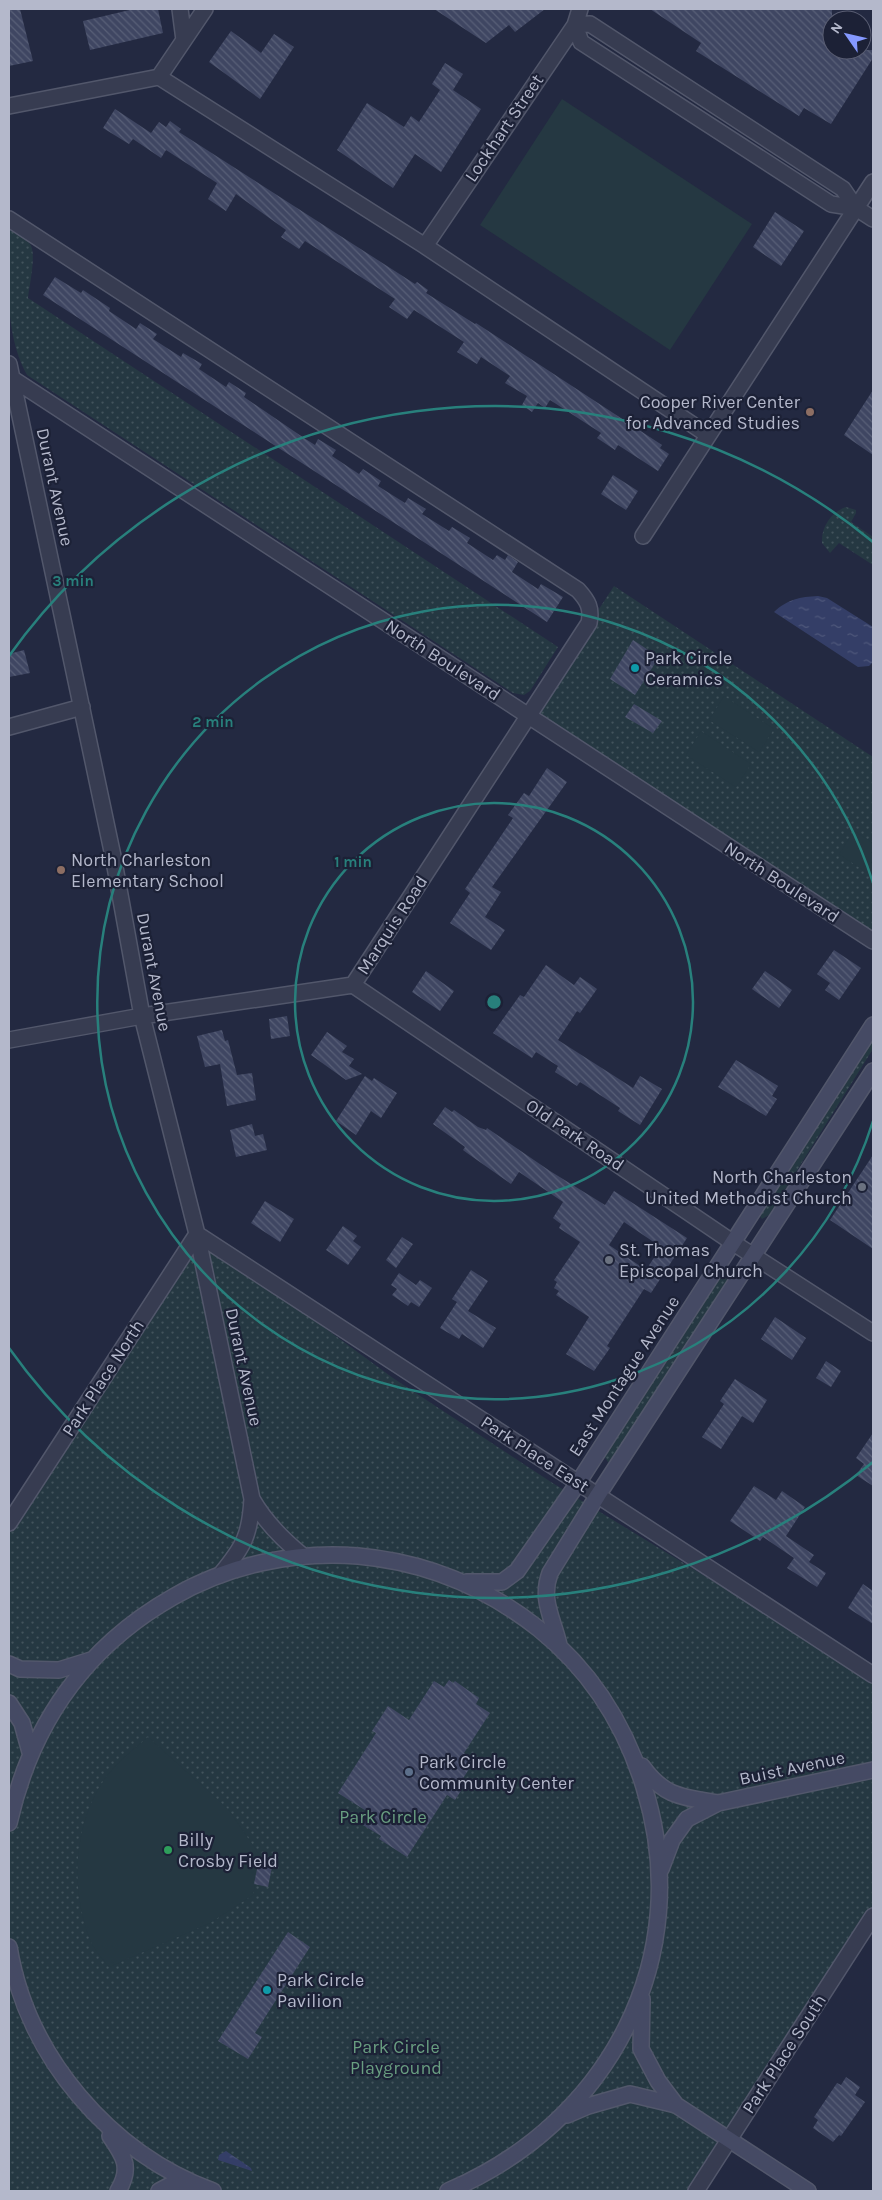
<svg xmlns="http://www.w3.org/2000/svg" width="882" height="2200" font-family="Karla,sans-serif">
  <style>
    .green { fill: url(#green-dots) }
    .pitch { fill: #253842 }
    .water { fill: url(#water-ripples) }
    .building { fill: url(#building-back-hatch); fill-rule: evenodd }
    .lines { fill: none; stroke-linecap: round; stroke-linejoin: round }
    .street-casing { stroke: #52576b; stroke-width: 18 }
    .secondary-casing { stroke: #52576b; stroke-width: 18 }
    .street { stroke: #373c51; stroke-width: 15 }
    .secondary { stroke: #454a64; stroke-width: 15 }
    .ring { fill: none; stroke: #28807c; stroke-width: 2.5 }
    .education-dot { fill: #8d6e63; stroke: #1c2136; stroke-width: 2 }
    .culture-dot { fill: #0f9aa8; stroke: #1c2136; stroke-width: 2 }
    .worship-dot { fill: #6b7280; stroke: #1c2136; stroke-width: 2 }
    .service-dot { fill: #5c6f8a; stroke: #1c2136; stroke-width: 2 }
    .leisure-dot { fill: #2e9e5b; stroke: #1c2136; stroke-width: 2 }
    .labels { text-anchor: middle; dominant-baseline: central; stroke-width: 4.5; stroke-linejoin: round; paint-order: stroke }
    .street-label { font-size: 18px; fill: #b4b8cb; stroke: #1c2136 }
    .poi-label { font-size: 18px; fill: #b4b8cb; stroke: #1c2136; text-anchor: start }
    .park-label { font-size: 18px; fill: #699e81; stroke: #1c2136 }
    .centre { fill: #28807c; stroke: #1c2136; stroke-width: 2.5 }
    .ring-label { font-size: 15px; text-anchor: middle; font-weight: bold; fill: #28807c; stroke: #1c2136; stroke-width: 4.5; stroke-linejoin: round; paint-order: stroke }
  </style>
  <defs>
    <pattern id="green-dots" width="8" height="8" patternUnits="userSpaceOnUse" patternTransform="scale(1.25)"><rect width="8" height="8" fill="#253842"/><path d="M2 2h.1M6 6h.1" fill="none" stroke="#42535c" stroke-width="1.8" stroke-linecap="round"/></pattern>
    <pattern id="water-ripples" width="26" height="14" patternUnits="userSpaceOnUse" patternTransform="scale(1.25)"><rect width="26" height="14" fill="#343e67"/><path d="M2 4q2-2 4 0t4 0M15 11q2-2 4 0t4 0" fill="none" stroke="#4f587b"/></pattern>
    <pattern id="building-back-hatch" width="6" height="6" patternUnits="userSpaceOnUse" patternTransform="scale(1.25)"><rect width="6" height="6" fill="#3f4662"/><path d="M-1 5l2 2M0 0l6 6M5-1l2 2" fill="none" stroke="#585f77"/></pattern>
  </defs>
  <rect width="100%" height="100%" fill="#232941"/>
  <path class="green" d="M 9,227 C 17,232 25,236 30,244 C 37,253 29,287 28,298 L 558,647 L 530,691 L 524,695 L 513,693 L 27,375 C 3,332 9,276 9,227 Z
    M 846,507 L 856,510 L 856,513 L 851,522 L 873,537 L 873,565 L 839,543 L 830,553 L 822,543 C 821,527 831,512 846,507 Z
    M 614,586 L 873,757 L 873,941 L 529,716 Z
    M 873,1040 L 873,1049 L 769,1215 L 762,1219 L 759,1215 Z
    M 197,1234 L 393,1378 L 551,1482 L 873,1679 L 873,1915 L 694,2191 L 9,2191 L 9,1523 Z
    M 721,1276 L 724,1276 L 728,1281 L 614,1463 L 608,1462 L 604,1456 L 606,1453 Z"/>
  <path class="pitch" d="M 562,99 L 752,224 L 670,350 L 480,225 Z
    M 724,696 L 774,729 L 759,752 L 709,720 Z
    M 701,731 L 751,764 L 736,787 L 686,755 Z
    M 854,831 L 873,843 L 873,877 L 839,854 Z
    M 148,1737 L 228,1809 L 261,1857 L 253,1895 L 210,1923 L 109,1967 C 103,1959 95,1951 91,1942 C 70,1891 73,1826 104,1780 C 116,1763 133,1750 148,1737 Z"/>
  <path class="water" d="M 818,596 L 827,598 L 873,627 L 873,662 L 869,666 L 858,667 L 774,612 C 788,599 800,597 818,596 Z
    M 226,2151 L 251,2168 L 252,2171 L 218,2160 L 219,2155 Z"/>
  <path class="building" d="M 9,9 L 20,9 L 33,61 L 9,66 Z
    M 134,9 L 158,9 L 163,33 L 90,50 L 83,21 Z
    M 434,9 L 545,9 L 515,32 L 509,25 L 486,43 Z
    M 650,9 L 832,9 L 832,50 L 873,50 L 873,58 L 831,124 L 804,108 L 799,116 L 696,51 L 701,43 Z
    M 231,31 L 261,53 L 274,34 L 294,47 L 260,99 L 209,62 Z
    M 445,63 L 463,74 L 453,90 L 481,109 L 441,172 L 415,154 L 393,188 L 337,150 L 367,103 L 404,127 L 411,116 L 419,122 L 440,90 L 432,84 Z
    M 115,109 L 151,133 L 159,122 L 166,127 L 170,121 L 181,129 L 179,132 L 415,284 L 417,282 L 428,290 L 426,293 L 475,324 L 476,323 L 662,445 L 660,448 L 669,454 L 658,471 L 618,445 L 615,450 L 597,438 L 601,433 L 550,400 L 545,408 L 538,403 L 532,412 L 522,405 L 527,396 L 505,383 L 510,376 L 481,357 L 477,364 L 457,352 L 464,342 L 414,310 L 407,319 L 389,307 L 395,299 L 305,241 L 299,249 L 281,237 L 286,230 L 236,194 L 226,211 L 208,199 L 217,183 L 166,150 L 161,158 L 133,139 L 129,144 L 103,128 Z
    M 775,212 L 804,231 L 781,266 L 753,247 Z
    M 55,277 L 81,293 L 83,290 L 110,308 L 109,311 L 136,329 L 140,323 L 157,334 L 153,339 L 181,357 L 183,353 L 202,364 L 199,369 L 226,387 L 229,382 L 246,393 L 244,397 L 304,438 L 315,445 L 318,439 L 336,450 L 332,456 L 359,474 L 363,469 L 381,481 L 378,486 L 405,503 L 408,498 L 426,509 L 422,514 L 449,531 L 452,527 L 470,538 L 467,543 L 493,560 L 497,555 L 505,560 L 508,555 L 518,562 L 512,572 L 538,589 L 541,584 L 563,597 L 547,622 L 43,295 Z
    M 873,390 L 873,455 L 844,435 Z
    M 613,475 L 638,491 L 626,510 L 601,494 Z
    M 633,640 L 659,657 L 635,695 L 610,679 Z
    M 24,650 L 30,673 L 9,677 L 9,654 Z
    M 634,704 L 662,721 L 653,733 L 625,717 Z
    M 547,768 L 567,782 L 492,887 L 501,892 L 485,917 L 505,930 L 491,950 L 450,923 L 470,893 L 465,889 L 513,818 L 508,815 L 524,793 L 529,796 Z
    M 834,950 L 861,968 L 839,1000 L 825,990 L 830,983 L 817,974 Z
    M 546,965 L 574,985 L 580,977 L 597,989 L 580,1013 L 577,1011 L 558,1040 L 633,1088 L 640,1076 L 662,1089 L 640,1125 L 618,1111 L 620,1108 L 580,1082 L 577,1086 L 555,1072 L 558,1066 L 536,1052 L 532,1058 L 493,1033 L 520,995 L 524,997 Z
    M 426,971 L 454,991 L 440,1011 L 412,992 Z
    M 765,971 L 792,990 L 779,1008 L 752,989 Z
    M 287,1016 L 290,1036 L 271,1039 L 269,1019 Z
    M 222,1030 L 225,1041 L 228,1040 L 237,1075 L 252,1073 L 256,1100 L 227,1106 L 220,1064 L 205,1067 L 197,1036 Z
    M 327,1032 L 347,1046 L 342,1052 L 354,1059 L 349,1066 L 362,1074 L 346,1080 L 311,1055 Z
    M 736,1060 L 778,1086 L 772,1096 L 777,1099 L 766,1116 L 718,1087 Z
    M 365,1076 L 372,1081 L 374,1078 L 397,1093 L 381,1118 L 371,1111 L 356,1135 L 336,1121 Z
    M 445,1107 L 452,1112 L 454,1110 L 478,1127 L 486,1130 L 487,1128 L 550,1171 L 605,1205 L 614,1191 L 687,1238 L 651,1293 L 644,1289 L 607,1346 L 610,1348 L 594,1371 L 566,1354 L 589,1317 L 556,1295 L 559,1291 L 554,1288 L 557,1282 L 554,1280 L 580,1242 L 559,1228 L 561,1224 L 553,1218 L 563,1202 L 519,1172 L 511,1184 L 467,1153 L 463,1150 L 465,1147 L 433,1124 ZM 624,1222 L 661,1247 L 646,1270 L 609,1245 Z
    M 252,1124 L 255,1136 L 263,1134 L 267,1150 L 236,1157 L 230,1130 Z
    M 873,1155 L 873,1249 L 830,1220 Z
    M 265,1201 L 294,1219 L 280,1242 L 251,1223 Z
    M 343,1226 L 357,1236 L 353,1241 L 361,1247 L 348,1265 L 326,1250 Z
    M 402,1237 L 413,1244 L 396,1268 L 386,1260 Z
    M 471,1270 L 488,1281 L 468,1311 L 496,1328 L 483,1348 L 462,1334 L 459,1339 L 440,1328 L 457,1302 L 452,1299 Z
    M 399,1273 L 416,1285 L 420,1280 L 432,1288 L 419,1307 L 411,1302 L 408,1306 L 392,1295 L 397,1289 L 391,1285 Z
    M 775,1317 L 806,1338 L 792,1360 L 761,1339 Z
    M 826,1361 L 841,1371 L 831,1387 L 816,1378 Z
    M 735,1379 L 767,1400 L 753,1423 L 742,1416 L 721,1449 L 702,1437 L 724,1404 L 720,1401 Z
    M 873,1433 L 873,1486 L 856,1475 L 864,1464 L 856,1458 Z
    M 754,1486 L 776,1500 L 782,1491 L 805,1507 L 786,1536 L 814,1555 L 809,1562 L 826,1573 L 817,1587 L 787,1568 L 794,1558 L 763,1537 L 760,1541 L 730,1521 Z
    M 863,1584 L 873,1591 L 873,1624 L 848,1608 Z
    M 449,1680 L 453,1683 L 455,1681 L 479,1698 L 476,1704 L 490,1713 L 464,1753 L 475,1760 L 460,1783 L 464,1786 L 455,1800 L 447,1795 L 407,1857 L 379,1839 L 381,1836 L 363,1825 L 371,1814 L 338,1793 L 376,1733 L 372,1731 L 388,1706 L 409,1720 L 434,1681 L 444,1687 Z
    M 259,1859 L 273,1862 L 268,1887 L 254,1884 Z
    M 288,1932 L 310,1947 L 255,2033 L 262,2037 L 248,2059 L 218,2041 Z
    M 846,2077 L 860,2087 L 855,2095 L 865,2102 L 841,2136 L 839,2135 L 833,2142 L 813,2128 L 818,2120 L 814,2117 L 837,2083 L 841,2085 Z"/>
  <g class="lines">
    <defs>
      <path id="street" d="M 180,9 L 184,40
        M 159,77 L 205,9
        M 9,106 L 159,77 L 425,246 L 708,435
        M 856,208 L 831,204 L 581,42 L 575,25 L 590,24 L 843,189 L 856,208 L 873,219
        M 9,219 L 578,590 C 588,601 592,608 589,623 L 353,985 L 142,1016 L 9,1040
        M 425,246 L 575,25 L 580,9
        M 9,364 L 113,856 L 142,1016 L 197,1234 L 252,1499 C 250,1535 244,1546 221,1574
        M 13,379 L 873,941
        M 643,536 L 873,182
        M 9,727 L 82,707
        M 353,985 L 732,1242 L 873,1333
        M 252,1499 C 265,1522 282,1539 303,1556
        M 9,1523 L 197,1234 L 873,1675
        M 696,2191 L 873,1916"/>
      <path id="secondary" d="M 466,1582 L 502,1582 L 517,1571 L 578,1483 L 873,1025
        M 559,1645 C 553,1618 540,1600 550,1573 L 598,1495 L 873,1071
        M 9,1664 L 20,1669 L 59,1670 L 91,1660
        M 9,1703 L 22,1723 L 30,1752
        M 642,1766 C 664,1797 682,1797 718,1803
        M 9,1823 C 31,1725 85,1647 173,1597 C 228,1565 294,1551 358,1556 C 425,1562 486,1587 539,1629 C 590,1670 625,1725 644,1787 C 697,1957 609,2123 448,2191
        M 661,1869 L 672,1840 L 687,1819 L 718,1803 L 873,1770
        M 9,1947 C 27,2057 110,2153 213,2191
        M 642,1999 L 641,2049 L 658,2081 L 676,2105 L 808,2191
        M 567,2115 L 588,2106 L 630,2094 L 676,2105
        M 110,2136 C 124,2156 132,2168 118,2191
        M 159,2191 L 174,2183 L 192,2185"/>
    </defs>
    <use href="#street" class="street-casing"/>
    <use href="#secondary" class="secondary-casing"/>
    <use href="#street" class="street"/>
    <use href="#secondary" class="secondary"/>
  </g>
  <g class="ring">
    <circle cx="494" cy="1002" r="199"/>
    <path d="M873 1121A397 397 0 1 1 873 883"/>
    <path d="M873 1462A596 596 0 0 1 9 1348M9 656A596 596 0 0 1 873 542"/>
  </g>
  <g class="education-dot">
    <circle cx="810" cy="412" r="5"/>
    <circle cx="61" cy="870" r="5"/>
  </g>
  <g class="culture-dot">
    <circle cx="635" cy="668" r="5"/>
    <circle cx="267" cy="1990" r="5"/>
  </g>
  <g class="worship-dot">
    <circle cx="862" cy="1187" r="5"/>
    <circle cx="609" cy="1260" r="5"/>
  </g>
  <circle class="service-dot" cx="409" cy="1772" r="5"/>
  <circle class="leisure-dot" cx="168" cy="1850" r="5"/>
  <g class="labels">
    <g class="street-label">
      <text transform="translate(504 128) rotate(-56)">Lockhart Street</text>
      <text transform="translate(55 487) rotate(78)">Durant Avenue</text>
      <text transform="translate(443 660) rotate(33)">North Boulevard</text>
      <text transform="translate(782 882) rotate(33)">North Boulevard</text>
      <text transform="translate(392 925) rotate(-57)">Marquis Road</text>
      <text transform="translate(154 972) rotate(79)">Durant Avenue</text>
      <text transform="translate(575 1135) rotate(34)">Old Park Road</text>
      <text transform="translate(244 1367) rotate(78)">Durant Avenue</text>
      <text transform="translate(624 1376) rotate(-57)">East Montague Avenue</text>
      <text transform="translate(103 1378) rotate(-57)">Park Place North</text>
      <text transform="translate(535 1454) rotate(33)">Park Place East</text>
      <text transform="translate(792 1768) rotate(-12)">Buist Avenue</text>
      <text transform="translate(784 2054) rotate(-57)">Park Place South</text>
    </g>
    <g class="poi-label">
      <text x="800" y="402" text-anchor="end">Cooper River Center<tspan x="800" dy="21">for Advanced Studies</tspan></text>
      <text x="645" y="658">Park Circle<tspan x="645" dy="21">Ceramics</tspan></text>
      <text x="71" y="860">North Charleston<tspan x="71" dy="21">Elementary School</tspan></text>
      <text x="852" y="1177" text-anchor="end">North Charleston<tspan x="852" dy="21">United Methodist Church</tspan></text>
      <text x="619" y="1250">St. Thomas<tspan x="619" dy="21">Episcopal Church</tspan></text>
      <text x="419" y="1762">Park Circle<tspan x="419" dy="21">Community Center</tspan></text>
      <text x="178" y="1840">Billy<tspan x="178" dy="21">Crosby Field</tspan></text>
      <text x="277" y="1980">Park Circle<tspan x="277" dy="21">Pavilion</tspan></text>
    </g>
    <g class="park-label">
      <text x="383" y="1817">Park Circle</text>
      <text x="396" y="2047">Park Circle<tspan x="396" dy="21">Playground</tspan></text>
    </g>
  </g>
  <circle cx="494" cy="1002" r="8" class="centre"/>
  <g class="ring-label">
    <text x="73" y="586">3 min</text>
    <text x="213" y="727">2 min</text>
    <text x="353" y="867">1 min</text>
  </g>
  <rect width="882" height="2200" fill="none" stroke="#b4b8cb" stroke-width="20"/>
  <g transform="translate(847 35) rotate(304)"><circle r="24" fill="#1c2136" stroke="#595d72"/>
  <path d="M0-4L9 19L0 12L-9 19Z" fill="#8599ff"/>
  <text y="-8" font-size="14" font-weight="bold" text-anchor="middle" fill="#b4b8cb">N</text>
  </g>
</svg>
